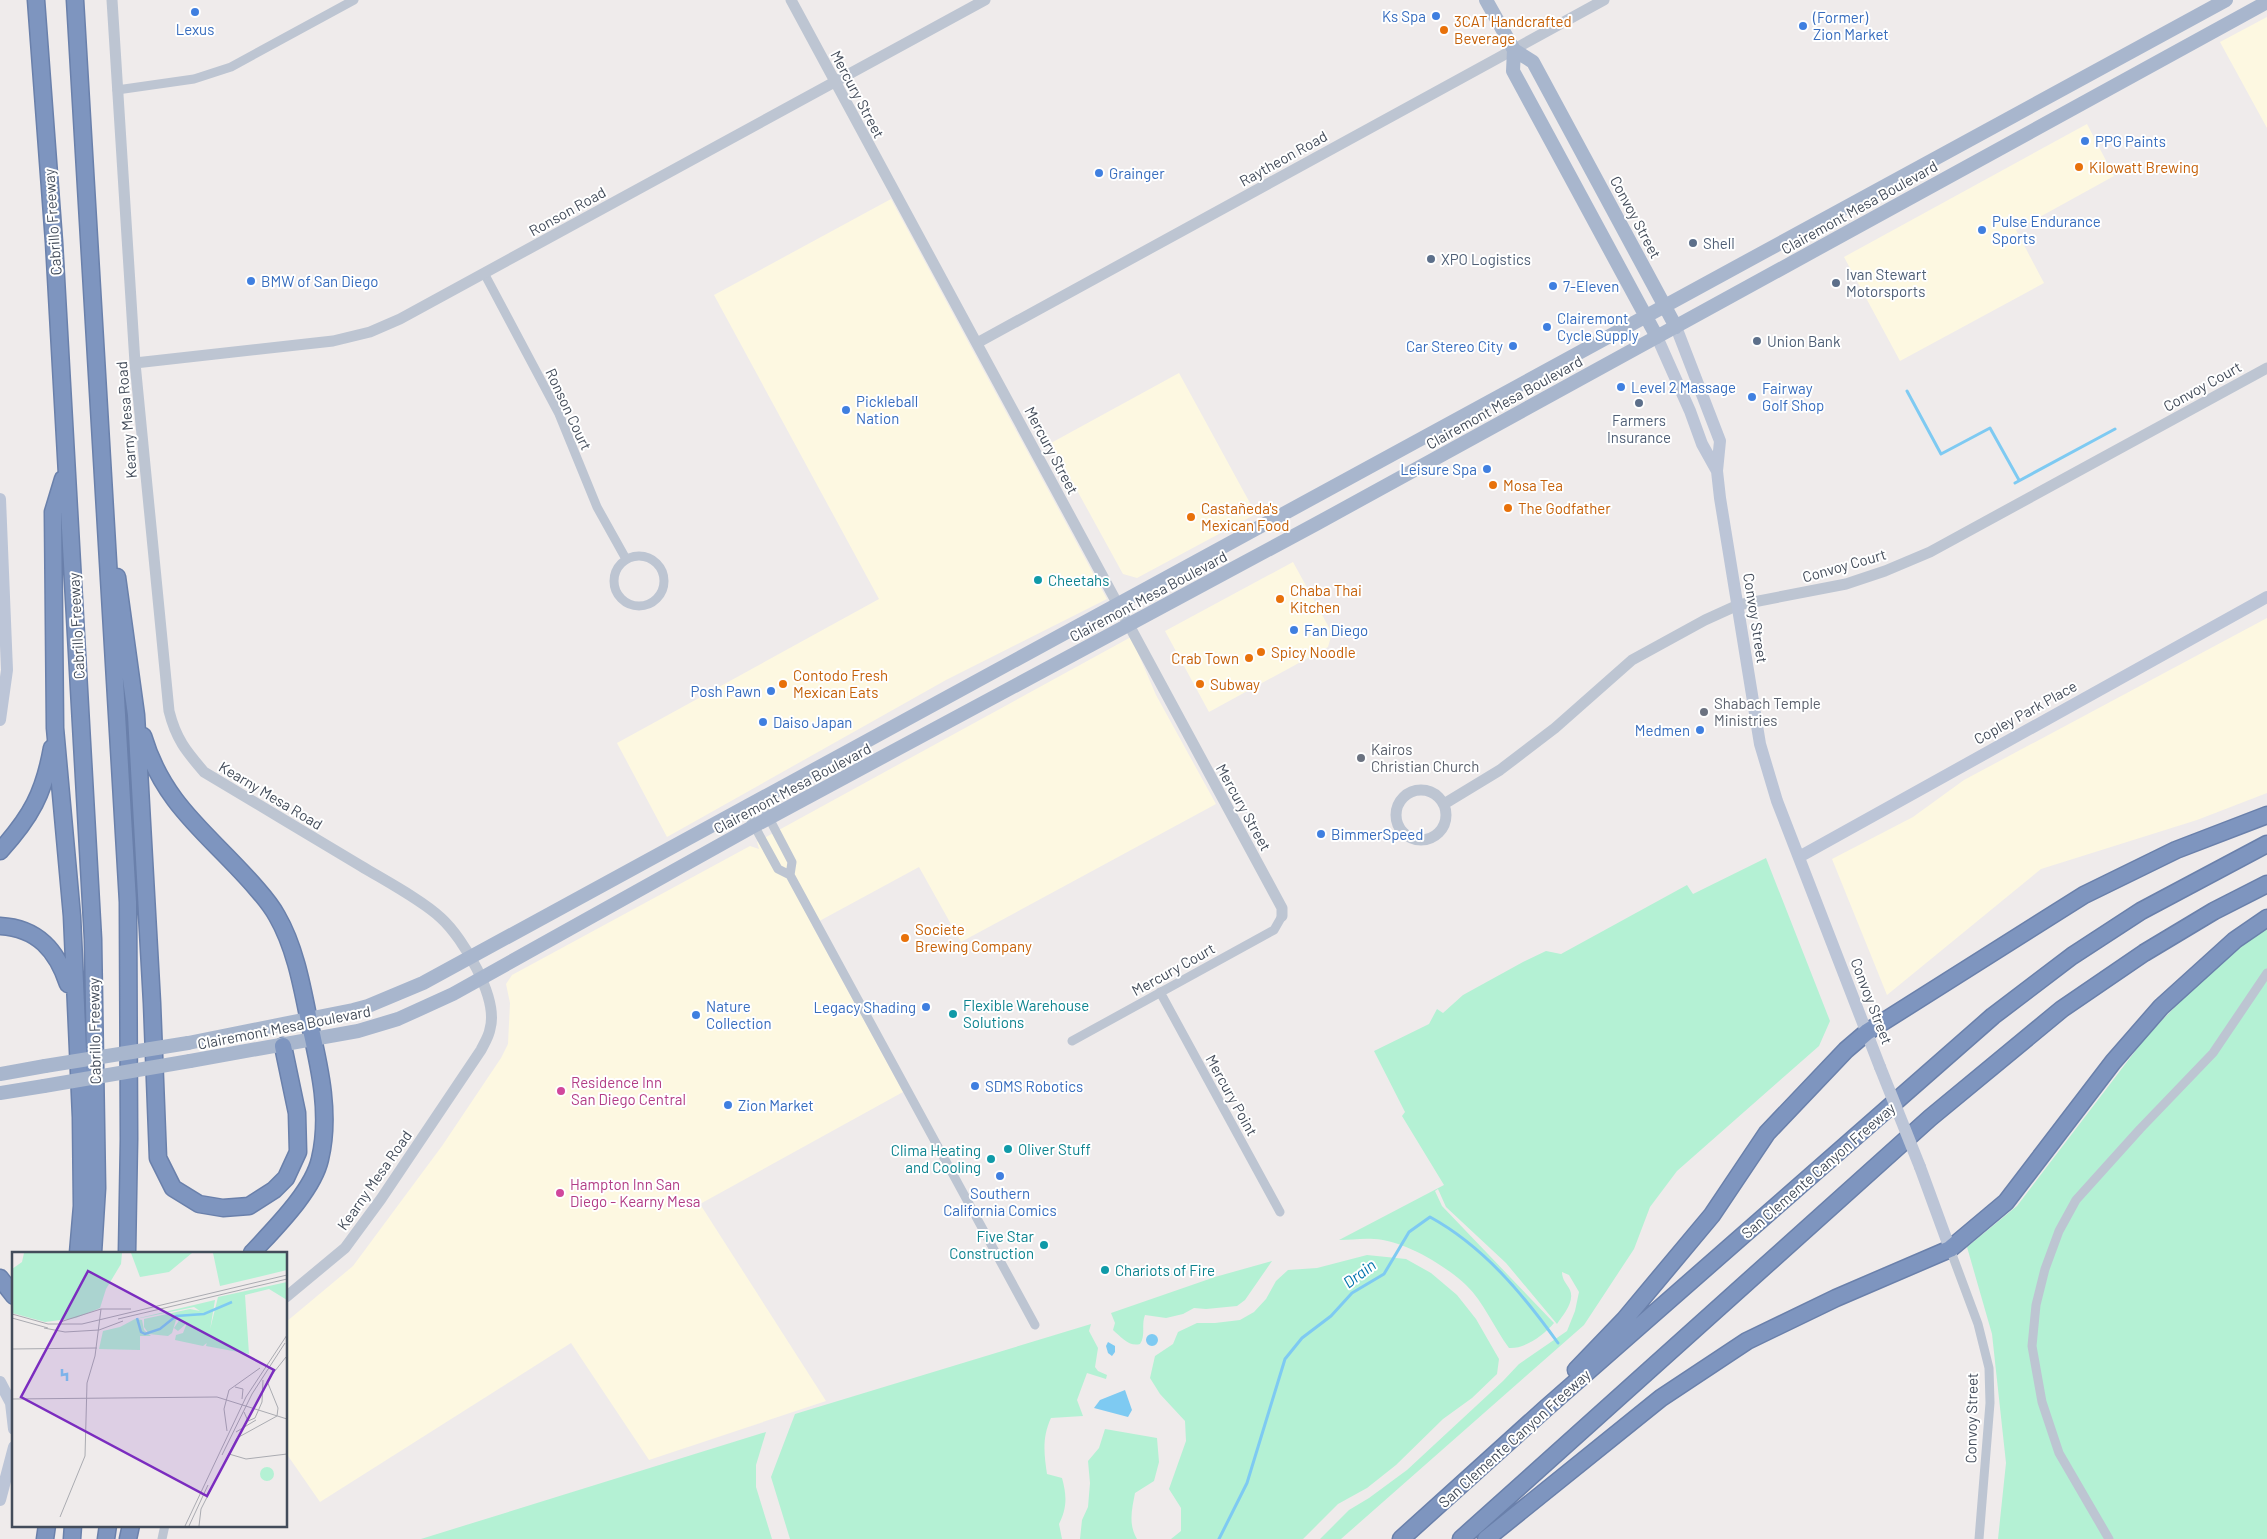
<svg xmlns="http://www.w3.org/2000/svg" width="2267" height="1539" font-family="Barlow,sans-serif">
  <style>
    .commercial { fill: #fdf8e1 }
    .green { fill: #b4f1d4 }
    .water { fill: #7ecaf2 }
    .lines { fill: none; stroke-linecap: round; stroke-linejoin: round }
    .stream { stroke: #7ecaf2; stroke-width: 3 }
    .motorway-casing { stroke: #6a80ab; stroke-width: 19 }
    .minor { stroke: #bdc5d2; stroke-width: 9 }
    .tertiary { stroke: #bdc5d2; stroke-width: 11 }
    .secondary { stroke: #bcc5d7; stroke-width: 12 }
    .primary { stroke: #a8b6cd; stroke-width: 14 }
    .motorway { stroke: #7e95bf; stroke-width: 16 }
    .secondary-bridge { stroke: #bcc5d7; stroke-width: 12 }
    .primary-bridge { stroke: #a8b6cd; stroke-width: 14 }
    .shop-dot { fill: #3f7fe0; stroke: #fff; stroke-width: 2 }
    .food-dot { fill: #e8710a; stroke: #fff; stroke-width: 2 }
    .service-dot { fill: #5c6f8a; stroke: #fff; stroke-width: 2 }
    .culture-dot { fill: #0f9aa8; stroke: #fff; stroke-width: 2 }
    .worship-dot { fill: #6b7280; stroke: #fff; stroke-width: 2 }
    .hotel-dot { fill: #d1479c; stroke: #fff; stroke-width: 2 }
    .labels { text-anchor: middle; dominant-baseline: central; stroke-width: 4; stroke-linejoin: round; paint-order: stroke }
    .shop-label { font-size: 15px; fill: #366cbe; stroke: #fff; text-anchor: start }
    .food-label { font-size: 15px; fill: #c56008; stroke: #fff; text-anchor: start }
    .street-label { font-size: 15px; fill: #434c5a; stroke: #fff }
    .service-label { font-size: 15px; fill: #4e5e75; stroke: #fff; text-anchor: start }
    .culture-label { font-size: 15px; fill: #0d838f; stroke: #fff; text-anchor: start }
    .worship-label { font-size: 15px; fill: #5b616d; stroke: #fff; text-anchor: start }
    .hotel-label { font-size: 15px; fill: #b23c85; stroke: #fff; text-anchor: start }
    .water-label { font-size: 16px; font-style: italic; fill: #0273ad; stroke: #fff }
    .inset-river { fill: none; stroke: #7ecaf2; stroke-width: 2.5 }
    .inset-road { fill: none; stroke: #aaabb1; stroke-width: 1 }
    .view { fill: #7b2cbf; fill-opacity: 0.15; stroke: #7b2cbf; stroke-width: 2.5 }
    .inset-edge { fill: none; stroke: #434c5a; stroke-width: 2.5 }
  </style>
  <rect width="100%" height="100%" fill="#efebeb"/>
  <path class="commercial" d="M 2267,17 L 2267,128 L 2220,42 Z
    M 2087,124 L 2114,176 L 2016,230 L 2044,283 L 1900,361 L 1844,257 Z
    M 891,199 L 1107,599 L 946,680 L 667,837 L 617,743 L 879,599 L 714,295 Z
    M 1179,373 L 1256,514 L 1137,578 L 1123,574 L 1051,443 Z
    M 1293,562 L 1332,633 L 1328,647 L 1209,712 L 1165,631 Z
    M 2267,618 L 2267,793 L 2197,820 L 2041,869 L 1887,995 L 1832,859 L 1913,817 L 1964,780 Z
    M 1131,637 L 1156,695 L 1216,804 L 961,942 L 919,867 L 812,925 L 903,1092 L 700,1204 L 826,1401 L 649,1460 L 571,1343 L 320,1502 L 286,1453 L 286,1322 L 353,1266 L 442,1146 L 501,1058 L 508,1044 L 510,1003 L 506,984 L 512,975 L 750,846 L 759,849 L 757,842 Z"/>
  <path class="green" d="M 1766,858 L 1830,1021 L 1819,1046 L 1677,1171 L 1650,1207 L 1634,1249 L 1584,1325 L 1341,1539 L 1320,1539 L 1349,1510 L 1369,1498 L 1407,1470 L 1503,1381 L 1519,1364 L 1567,1331 L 1575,1311 L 1579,1292 L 1569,1275 L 1562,1272 C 1562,1280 1567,1284 1570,1290 C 1575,1302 1563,1315 1557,1324 L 1506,1263 L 1446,1207 L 1438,1189 L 1435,1191 L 1442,1206 L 1554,1323 C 1544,1335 1525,1349 1509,1348 C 1494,1328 1484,1302 1466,1285 C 1445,1265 1403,1240 1374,1239 C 1362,1238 1351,1240 1339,1240 L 1444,1185 L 1402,1116 L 1405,1112 L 1374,1051 L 1429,1024 L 1437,1009 L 1443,1013 L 1463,995 L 1523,962 L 1546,951 L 1561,954 L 1687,885 L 1693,894 Z
    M 2267,928 L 2267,1539 L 1998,1539 L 2006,1463 L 1992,1334 L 1967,1247 L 2017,1206 L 2146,1037 L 2222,958 Z
    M 1367,1255 L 1406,1259 L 1431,1273 L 1457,1295 L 1476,1319 L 1499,1359 L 1497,1374 L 1472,1398 L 1443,1419 L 1396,1465 L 1367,1488 L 1338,1504 L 1303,1539 L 1171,1539 L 1181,1531 L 1181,1508 L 1169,1489 L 1186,1441 L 1185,1421 L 1160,1394 L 1150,1378 L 1155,1356 L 1173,1344 L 1178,1332 L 1197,1323 L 1215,1323 L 1240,1320 L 1254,1312 L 1266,1299 L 1276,1281 L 1288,1270 L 1317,1268 Z
    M 1272,1261 L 1245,1300 L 1237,1306 L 1206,1309 L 1194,1308 L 1183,1314 L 1166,1318 L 1145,1315 C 1141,1325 1146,1335 1140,1344 C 1129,1347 1121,1337 1113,1330 L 1115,1323 L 1111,1313 L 1215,1277 Z
    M 1091,1324 L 1089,1331 L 1098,1348 L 1095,1367 L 1098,1371 L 1107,1375 L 1106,1379 L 1087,1373 L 1077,1400 L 1083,1416 L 1051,1418 C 1042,1437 1044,1454 1047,1474 L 1062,1478 C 1067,1496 1067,1508 1059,1524 L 1062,1539 L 790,1539 L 771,1477 L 795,1414 Z
    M 1105,1429 L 1157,1438 L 1159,1462 L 1154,1481 L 1135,1493 C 1132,1509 1128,1524 1137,1539 L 1080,1539 L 1082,1520 L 1088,1507 L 1090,1483 L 1088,1461 L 1099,1448 Z
    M 766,1432 L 756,1465 L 756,1487 L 772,1539 L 421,1539 Z"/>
  <path class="water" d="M1146 1340a6 6 0 1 1 12 0a6 6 0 1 1-12 0Z
    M 1108,1342 L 1115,1346 L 1115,1352 L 1112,1356 L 1108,1353 L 1106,1346 Z
    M 1125,1390 L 1132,1410 L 1128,1417 L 1094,1408 L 1100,1400 Z"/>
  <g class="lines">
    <path class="stream" d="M 1907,391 L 1941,454 L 1990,428 L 2019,480
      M 2015,483 L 2115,429
      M 1219,1539 L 1247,1483 L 1285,1359 L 1302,1338 L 1331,1316 L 1352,1293 L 1384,1274 L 1409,1232 L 1430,1217 C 1483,1246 1523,1294 1558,1343"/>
    <defs>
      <path id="motorway" d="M 36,0 L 54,242 L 93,939 L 97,1188 L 93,1253
        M 75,0 L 128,902 L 129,1139 L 127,1253
        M 63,479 L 53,512 L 55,728 L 72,916 L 81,1117 L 82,1206 L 78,1253
        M 117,577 L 136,715 L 152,1003 L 158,1158 L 173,1188 L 199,1204 L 223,1208 L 249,1206 L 274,1190 L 286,1178 L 298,1152 L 297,1113 L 283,1046
        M 143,736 C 164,807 212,836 257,889 C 264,897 272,907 277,916 C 295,947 302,986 309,1021 C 319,1065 331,1113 320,1159 C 313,1191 274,1229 252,1253
        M 0,851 C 31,817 44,793 52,748
        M 0,926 C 38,928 57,951 68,984
        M 0,1278 L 14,1296
        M 1576,1370 L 1625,1319 L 1712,1215 L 1767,1133 L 1846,1050 L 1867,1032 L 2084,895 L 2176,850 L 2267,815
        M 45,1539 L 47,1525
        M 72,1539 L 73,1525
        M 106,1539 L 108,1525
        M 128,1539 L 131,1525
        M 1401,1539 L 1545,1409 L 1993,1016 L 2072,956 L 2141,911 L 2267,844
        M 1461,1539 L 1930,1118 L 2062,1009 L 2144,953 L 2214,911 L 2267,884
        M 1486,1539 L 1661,1398 L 1747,1341 L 1836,1298 L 1950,1249 L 2006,1202 L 2113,1062 L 2161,1007 L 2235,940 L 2267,918"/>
    </defs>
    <use href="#motorway" class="motorway-casing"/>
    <path class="minor" d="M 117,90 L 194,79 L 231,67 L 354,0
      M 484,273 L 559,414 L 597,507 L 626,559
      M614 581a25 25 0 1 1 50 0a25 25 0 1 1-50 0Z
      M 759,799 L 792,862 L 790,875
      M 744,807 L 778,869 L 790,875 L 1035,1325
      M 1160,992 L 1280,1212
      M 1072,1041 L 1274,930 L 1282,916
      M 1950,1249 L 1978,1324 L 1989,1368 L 1990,1403 L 1979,1539
      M 162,1539 L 165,1525
      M 2109,1539 L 2059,1453 L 2042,1402 L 2032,1346 L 2036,1305 L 2045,1269 L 2059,1231 L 2076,1200 L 2140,1129 L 2213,1053 L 2267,973"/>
    <path class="tertiary" d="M 112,0 L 135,363 L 169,711 C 176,739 186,751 204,772 C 256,803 309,835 361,866 C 384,880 422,900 441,918 C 463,938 499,998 490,1029 C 489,1036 484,1044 481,1050 L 381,1199 L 345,1248 L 286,1297
      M 791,0 L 1282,908 L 1282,916
      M 977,343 L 1604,0
      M 135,363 L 333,341 L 370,332 L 400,319 L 985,0
      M1396 815a25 25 0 1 1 50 0a25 25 0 1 1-50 0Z
      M 1444,804 L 1500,770 L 1555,728 L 1632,660 L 1705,620 L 1738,605 L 1846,584 L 1885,571 L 1930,552 L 2267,368"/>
    <path class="secondary" d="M 1676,327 L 1720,441 L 1717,471 L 1720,498 L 1760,744 L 1777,801 L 1880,1067
      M 1657,337 L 1690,411 L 1702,444 L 1717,471
      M 0,499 L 7,670 L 0,720
      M 1799,857 L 2267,597
      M 1920,1167 L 1950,1249
      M 0,1382 L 11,1403 L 14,1429
      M 0,1500 L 14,1447"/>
    <path class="primary" d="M 1486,0 L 1514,50 L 1533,62 L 1676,327
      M 1514,50 L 1513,71 L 1657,337
      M 188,1043 L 353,1010 L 368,1006 L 423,983 L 2226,0
      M 190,1061 L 358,1031 L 398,1019 L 453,994 L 754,826 L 1316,524 L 2267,2
      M 0,1074 L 45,1066
      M 0,1093 L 44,1086"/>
    <use href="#motorway" class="motorway"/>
    <path class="secondary-bridge" d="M 1880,1067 L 1920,1167"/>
    <path class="primary-bridge" d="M 45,1066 L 188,1043
      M 44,1086 L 190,1061"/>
  </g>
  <g class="shop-dot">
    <circle cx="195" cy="12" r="5"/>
    <circle cx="1436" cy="16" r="5"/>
    <circle cx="1803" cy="26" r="5"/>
    <circle cx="2085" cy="141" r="5"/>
    <circle cx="1099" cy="173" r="5"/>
    <circle cx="1982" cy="230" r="5"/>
    <circle cx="251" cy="281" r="5"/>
    <circle cx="1553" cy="286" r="5"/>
    <circle cx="1547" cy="327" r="5"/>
    <circle cx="1513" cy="346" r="5"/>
    <circle cx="1621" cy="387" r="5"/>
    <circle cx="1752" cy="397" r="5"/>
    <circle cx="846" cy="410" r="5"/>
    <circle cx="1487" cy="469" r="5"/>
    <circle cx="1294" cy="630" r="5"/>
    <circle cx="771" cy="691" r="5"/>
    <circle cx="763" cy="722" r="5"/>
    <circle cx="1700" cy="730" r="5"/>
    <circle cx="1321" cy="834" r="5"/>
    <circle cx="926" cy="1007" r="5"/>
    <circle cx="696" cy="1015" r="5"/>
    <circle cx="975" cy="1086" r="5"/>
    <circle cx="728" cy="1105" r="5"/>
    <circle cx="1000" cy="1176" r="5"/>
  </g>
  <g class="food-dot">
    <circle cx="1444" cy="30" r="5"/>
    <circle cx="2079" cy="167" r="5"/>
    <circle cx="1493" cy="485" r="5"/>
    <circle cx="1508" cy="508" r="5"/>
    <circle cx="1191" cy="517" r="5"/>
    <circle cx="1280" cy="599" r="5"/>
    <circle cx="1261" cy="652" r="5"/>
    <circle cx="1249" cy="658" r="5"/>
    <circle cx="783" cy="684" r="5"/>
    <circle cx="1200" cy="684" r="5"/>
    <circle cx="905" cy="938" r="5"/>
  </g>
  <g class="service-dot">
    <circle cx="1693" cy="243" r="5"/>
    <circle cx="1431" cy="259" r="5"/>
    <circle cx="1836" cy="283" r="5"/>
    <circle cx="1757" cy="341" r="5"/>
    <circle cx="1639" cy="403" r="5"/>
  </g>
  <g class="culture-dot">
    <circle cx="1038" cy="580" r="5"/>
    <circle cx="953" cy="1014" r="5"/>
    <circle cx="1008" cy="1149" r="5"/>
    <circle cx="991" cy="1159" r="5"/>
    <circle cx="1044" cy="1245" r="5"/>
    <circle cx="1105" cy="1270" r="5"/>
  </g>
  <g class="worship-dot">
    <circle cx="1704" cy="712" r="5"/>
    <circle cx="1361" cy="758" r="5"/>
  </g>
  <g class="hotel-dot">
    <circle cx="561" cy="1091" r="5"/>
    <circle cx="560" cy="1193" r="5"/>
  </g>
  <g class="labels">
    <g class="shop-label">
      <text x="1426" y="16" text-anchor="end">Ks Spa</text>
      <text x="1813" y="17">(Former)<tspan x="1813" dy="17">Zion Market</tspan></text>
      <text x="195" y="29" text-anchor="middle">Lexus</text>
      <text x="2095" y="141">PPG Paints</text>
      <text x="1109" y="173">Grainger</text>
      <text x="1992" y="221">Pulse Endurance<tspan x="1992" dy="17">Sports</tspan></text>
      <text x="261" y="281">BMW of San Diego</text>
      <text x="1563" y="286">7-Eleven</text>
      <text x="1557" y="318">Clairemont<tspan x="1557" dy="17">Cycle Supply</tspan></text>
      <text x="1503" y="346" text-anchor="end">Car Stereo City</text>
      <text x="1631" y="387">Level 2 Massage</text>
      <text x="1762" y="388">Fairway<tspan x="1762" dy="17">Golf Shop</tspan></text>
      <text x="856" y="401">Pickleball<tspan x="856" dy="17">Nation</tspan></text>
      <text x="1477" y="469" text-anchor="end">Leisure Spa</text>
      <text x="1304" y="630">Fan Diego</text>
      <text x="761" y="691" text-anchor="end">Posh Pawn</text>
      <text x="773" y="722">Daiso Japan</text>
      <text x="1690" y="730" text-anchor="end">Medmen</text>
      <text x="1331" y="834">BimmerSpeed</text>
      <text x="706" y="1006">Nature<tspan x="706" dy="17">Collection</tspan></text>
      <text x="916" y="1007" text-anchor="end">Legacy Shading</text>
      <text x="985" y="1086">SDMS Robotics</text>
      <text x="738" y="1105">Zion Market</text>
      <text x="1000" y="1193" text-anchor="middle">Southern<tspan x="1000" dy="17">California Comics</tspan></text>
    </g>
    <g class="food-label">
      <text x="1454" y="21">3CAT Handcrafted<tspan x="1454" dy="17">Beverage</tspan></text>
      <text x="2089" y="167">Kilowatt Brewing</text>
      <text x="1503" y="485">Mosa Tea</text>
      <text x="1201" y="508">Castañeda's<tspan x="1201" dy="17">Mexican Food</tspan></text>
      <text x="1518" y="508">The Godfather</text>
      <text x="1290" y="590">Chaba Thai<tspan x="1290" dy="17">Kitchen</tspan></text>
      <text x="1271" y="652">Spicy Noodle</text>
      <text x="1239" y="658" text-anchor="end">Crab Town</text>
      <text x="793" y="675">Contodo Fresh<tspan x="793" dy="17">Mexican Eats</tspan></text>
      <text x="1210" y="684">Subway</text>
      <text x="915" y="929">Societe<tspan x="915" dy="17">Brewing Company</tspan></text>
    </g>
    <g class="street-label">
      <text transform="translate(858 94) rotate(62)">Mercury Street</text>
      <text transform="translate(1283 158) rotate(-29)">Raytheon Road</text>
      <text transform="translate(1859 207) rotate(-29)">Clairemont Mesa Boulevard</text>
      <text transform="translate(567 211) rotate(-29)">Ronson Road</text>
      <text transform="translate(1636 217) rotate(62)">Convoy Street</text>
      <text transform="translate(52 222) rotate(-94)">Cabrillo Freeway</text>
      <text transform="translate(2202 386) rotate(-29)">Convoy Court</text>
      <text transform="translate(1504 402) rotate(-29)">Clairemont Mesa Boulevard</text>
      <text transform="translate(569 409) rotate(65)">Ronson Court</text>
      <text transform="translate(126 420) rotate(-95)">Kearny Mesa Road</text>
      <text transform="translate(1052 450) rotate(62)">Mercury Street</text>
      <text transform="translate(1844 565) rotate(-16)">Convoy Court</text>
      <text transform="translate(1148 596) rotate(-28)">Clairemont Mesa Boulevard</text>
      <text transform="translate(1756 618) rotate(81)">Convoy Street</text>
      <text transform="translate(76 626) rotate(-93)">Cabrillo Freeway</text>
      <text transform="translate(2025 712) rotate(-29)">Copley Park Place</text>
      <text transform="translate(792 788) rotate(-28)">Clairemont Mesa Boulevard</text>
      <text transform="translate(271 795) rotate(31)">Kearny Mesa Road</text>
      <text transform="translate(1244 807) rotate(61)">Mercury Street</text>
      <text transform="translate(1173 969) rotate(-29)">Mercury Court</text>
      <text transform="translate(1872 1001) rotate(69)">Convoy Street</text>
      <text transform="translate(284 1027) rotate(-11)">Clairemont Mesa Boulevard</text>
      <text transform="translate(94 1031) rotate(-91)">Cabrillo Freeway</text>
      <text transform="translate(1232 1095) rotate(61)">Mercury Point</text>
      <text transform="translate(1818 1170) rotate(-41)">San Clemente Canyon Freeway</text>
      <text transform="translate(374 1180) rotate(-55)">Kearny Mesa Road</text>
      <text transform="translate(1971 1418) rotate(-89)">Convoy Street</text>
      <text transform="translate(1514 1438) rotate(-42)">San Clemente Canyon Freeway</text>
    </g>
    <g class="service-label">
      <text x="1703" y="243">Shell</text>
      <text x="1441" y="259">XPO Logistics</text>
      <text x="1846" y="274">Ivan Stewart<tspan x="1846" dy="17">Motorsports</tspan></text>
      <text x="1767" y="341">Union Bank</text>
      <text x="1639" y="420" text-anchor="middle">Farmers<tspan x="1639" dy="17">Insurance</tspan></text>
    </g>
    <g class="culture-label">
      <text x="1048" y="580">Cheetahs</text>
      <text x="963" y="1005">Flexible Warehouse<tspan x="963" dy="17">Solutions</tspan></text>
      <text x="1018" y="1149">Oliver Stuff</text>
      <text x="981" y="1150" text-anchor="end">Clima Heating<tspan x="981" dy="17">and Cooling</tspan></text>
      <text x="1034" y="1236" text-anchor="end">Five Star<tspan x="1034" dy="17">Construction</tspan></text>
      <text x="1115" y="1270">Chariots of Fire</text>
    </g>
    <g class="worship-label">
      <text x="1714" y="703">Shabach Temple<tspan x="1714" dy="17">Ministries</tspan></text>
      <text x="1371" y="749">Kairos<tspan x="1371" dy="17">Christian Church</tspan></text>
    </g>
    <g class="hotel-label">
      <text x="571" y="1082">Residence Inn<tspan x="571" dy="17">San Diego Central</tspan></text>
      <text x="570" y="1184">Hampton Inn San<tspan x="570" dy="17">Diego - Kearny Mesa</tspan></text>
    </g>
    <g class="water-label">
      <text transform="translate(1359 1273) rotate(-37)">Drain</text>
    </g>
  </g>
  <g transform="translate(12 1252)">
    <rect width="275" height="275" fill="#efebeb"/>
    <path d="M 12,1 L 110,1 L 109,12 L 94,37 L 88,56 L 64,66 L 33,70 L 0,61 L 0,17 L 10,10 ZM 119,1 L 180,1 L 157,20 L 128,25 ZM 201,1 L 275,1 L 275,18 L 208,34 ZM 275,30 L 275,48 L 257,37 L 233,43 L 237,102 L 194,94 L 206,45 ZM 203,48 L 196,90 L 191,94 L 163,88 L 164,83 L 171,81 L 175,71 L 166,79 L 162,76 L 168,67 L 164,68 L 160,81 L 156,84 L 137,82 L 132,75 L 132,67 L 178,57 L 188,59 L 182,55 L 124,67 L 130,68 L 132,78 L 139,84 L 128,84 L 128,98 L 87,97 L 91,79 L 108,75 L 123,67 ZM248 222a7 7 0 1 1 14 0a7 7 0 1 1-14 0Z" fill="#b4f1d4"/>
    <path class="inset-river" d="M 125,66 L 129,80 L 133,82 L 148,77 L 164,64 L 192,62 L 220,50M 50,117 L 50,123 L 55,122 L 55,129"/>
    <path class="inset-road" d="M 0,62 L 36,72 L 70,72 L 275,23M 0,66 L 36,76M 106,67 L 275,27M 48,70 L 89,57 L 119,57M 32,76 L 53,80 L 87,78 L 111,69M 0,97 L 85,96M 223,135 L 231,137 L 230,147M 0,147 L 205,145 L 275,167M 232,160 L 236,169 L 243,166 L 250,150 L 251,128M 215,179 L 212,157 L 217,138 L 248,116M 224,180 L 244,168M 217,202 L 234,207 L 275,202M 210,203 L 240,142 L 273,91M 48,265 L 73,204 L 75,131 L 83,104 L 89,57M 173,274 L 234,145 L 275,83M 177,274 L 196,233M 187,274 L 189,257 L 225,186 L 265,164 L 266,156 L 255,129 L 274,105"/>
    <path class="view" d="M 76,19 L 262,118 L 195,244 L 9,145 Z"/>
    <rect width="275" height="275" class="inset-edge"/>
  </g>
</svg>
